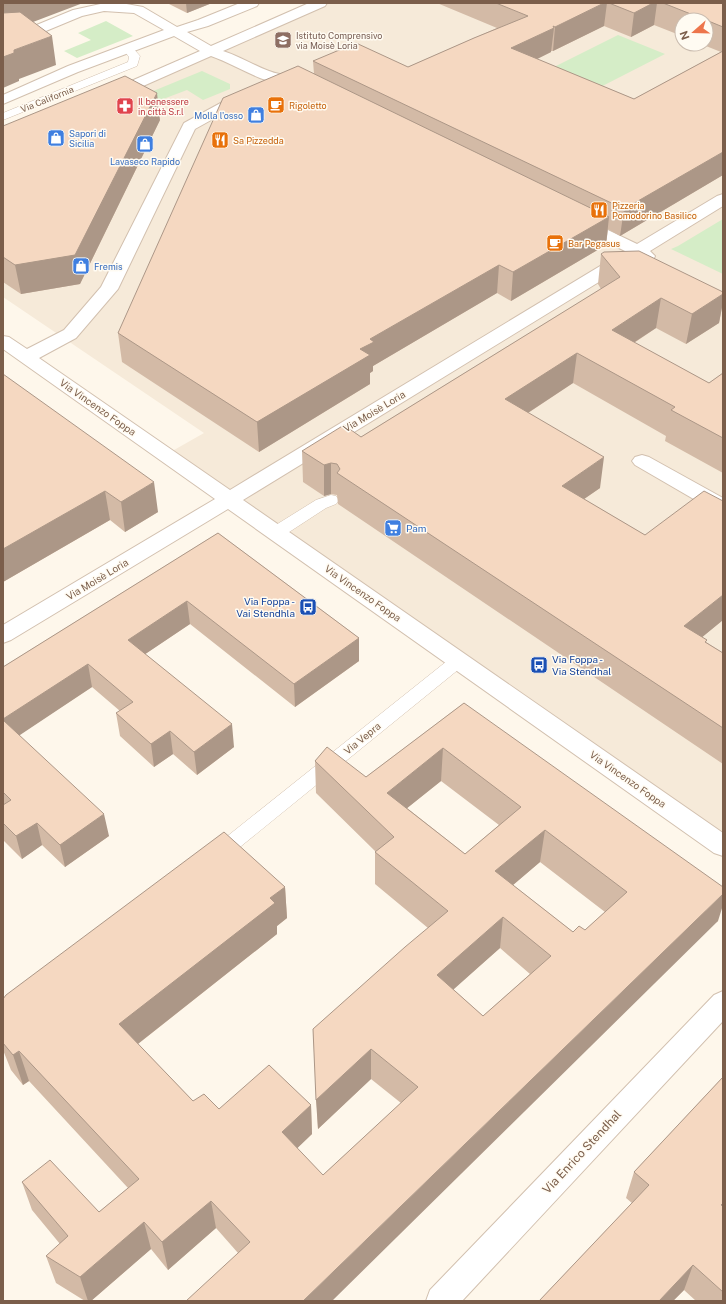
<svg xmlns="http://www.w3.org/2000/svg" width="726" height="1304" font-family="'Public Sans',sans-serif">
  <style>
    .residential { fill: #f6ead9; fill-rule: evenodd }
    .green { fill: #d5edc7 }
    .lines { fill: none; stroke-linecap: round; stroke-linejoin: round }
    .service-casing { stroke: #d2c0af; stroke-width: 1 }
    .minor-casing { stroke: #d2c0af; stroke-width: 2 }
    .service { fill: #fff; fill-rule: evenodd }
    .minor { fill: #fff; fill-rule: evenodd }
    .wall { fill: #d3baa6; fill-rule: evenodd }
    .shaded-wall { fill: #ac9787 }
    .building { fill: #f5d8c1; stroke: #ac9787; fill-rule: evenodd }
    .labels { text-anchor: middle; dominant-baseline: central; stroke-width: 3; stroke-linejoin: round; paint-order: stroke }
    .far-education-label { font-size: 9px; fill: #785e54; stroke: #fffbf2; text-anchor: start }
    .far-street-label { font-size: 9px; fill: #7b5e4b; stroke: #fffbf2 }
    .far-health-label { font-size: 9px; fill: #be3a42; stroke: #fffbf2; text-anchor: start }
    .far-food-label { font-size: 9px; fill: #c56008; stroke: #fffbf2; text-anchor: start }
    .far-shop-label { font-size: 9px; fill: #366cbe; stroke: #fffbf2; text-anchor: start }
    .street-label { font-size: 10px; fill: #7b5e4b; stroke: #fffbf2 }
    .shop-label { font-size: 10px; fill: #366cbe; stroke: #fffbf2; text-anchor: start }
    .transit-label { font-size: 10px; fill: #164399; stroke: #fffbf2; text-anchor: end }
    .near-street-label { font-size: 12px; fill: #7b5e4b; stroke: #fffbf2 }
  </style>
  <rect width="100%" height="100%" fill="#fef7eb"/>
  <path class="residential" d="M 319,3 L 723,3 L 723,838 L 167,454 L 204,433 L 3,297 L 3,142 ZM 682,20 L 706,20 L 706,44 L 682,44 Z"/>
  <path class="green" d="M 106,21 L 133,36 L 77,58 L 64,51 L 91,40 L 78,33 Z
    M 618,35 L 665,54 L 579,98 L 532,78 Z
    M 202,71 L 230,84 L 230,89 L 203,100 L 187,90 L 158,101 L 146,94 Z
    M 723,219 L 723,274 L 671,249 L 678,246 Z"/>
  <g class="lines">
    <defs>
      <path id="service" d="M 128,46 L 132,47 L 140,56 L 137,66 L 3,120 L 3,113 L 128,62 L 129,57 L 123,49 Z
        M 331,495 L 336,496 L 339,500 L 336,504 L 326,508 L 283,536 L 277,537 L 271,536 L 269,532 L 271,528 L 316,500 Z
        M 458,655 L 464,657 L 467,661 L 464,665 L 224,860 L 217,863 L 210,860 L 207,855 L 210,850 L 452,657 Z"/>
      <path id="minor" d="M 105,3 L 121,3 L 143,7 L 177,27 L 198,20 L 240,3 L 259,3 L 257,6 L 208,26 L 187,32 L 211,46 L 309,3 L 327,3 L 325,6 L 223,51 C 239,56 253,65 269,71 C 281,76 301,75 309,87 L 307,90 C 298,92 292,87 284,84 C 276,81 267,81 260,78 C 243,71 228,62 211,56 L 116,98 L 111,99 L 106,98 L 104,95 L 106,92 L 200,51 L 174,36 L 78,72 L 3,104 L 3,95 L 68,66 L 164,30 L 134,13 L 104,11 L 82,16 L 29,38 L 3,41 L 3,33 L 22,31 L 73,10 Z
        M 244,92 L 249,93 L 251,96 L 249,99 L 195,129 L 118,289 L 76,338 L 39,358 L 230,490 L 625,251 L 575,226 L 573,223 L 575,220 L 581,218 L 587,220 L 637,244 L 717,196 L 723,194 L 723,206 L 650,251 L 655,256 L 653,260 L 647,261 L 638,258 L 243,500 L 723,833 L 723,856 L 714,853 L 228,509 L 11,640 L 3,643 L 3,625 L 215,499 L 3,349 L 3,336 L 9,337 L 27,349 L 64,330 L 101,287 L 184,123 L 239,93 Z
        M 642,455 L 649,457 L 723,498 L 723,514 L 716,512 L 635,465 L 632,461 L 635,457 Z
        M 723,991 L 723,1021 L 462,1301 L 426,1301 L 430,1290 L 714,995 Z"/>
    </defs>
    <use href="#service" class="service-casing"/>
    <use href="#minor" class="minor-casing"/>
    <use href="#service" class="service"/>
    <use href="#minor" class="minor"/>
  </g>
  <path class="wall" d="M 167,3 L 212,3 L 187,13 Z
    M 437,3 L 723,3 L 723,175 L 620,236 L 608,229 L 606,245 L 511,301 L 497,293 L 373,366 L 373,371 L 370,373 L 370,384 L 259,452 L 122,362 L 118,333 L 314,74 L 313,61 L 408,67 L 497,28 ZM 682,20 L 706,20 L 706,44 L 701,44 L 721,52 L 634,99 L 537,59 L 551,52 L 551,51 L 553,51 L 604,26 L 631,37 L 654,25 L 682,36 Z
    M 160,120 L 80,284 L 21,294 L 3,282 L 3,126 Z
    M 601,254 L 723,292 L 723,302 L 719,323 L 686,344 L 656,328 L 634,343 L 709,383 L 723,373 L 723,473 L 665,441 L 666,436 L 573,383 L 528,413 L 600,488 L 584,499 L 645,535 L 723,501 L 723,620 L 702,637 L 707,640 L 706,642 L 723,653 L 723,764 L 338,504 L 337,495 L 331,494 L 324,496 L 303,482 L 302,451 L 361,437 L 601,289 L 598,284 Z
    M 3,374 L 158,512 L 125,532 L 110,520 L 3,582 Z
    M 218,533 L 359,638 L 359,661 L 295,707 L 190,624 L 145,654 L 234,747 L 197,775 L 173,754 L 154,767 L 120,736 L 116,713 L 120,711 L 92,687 L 19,735 L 109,836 L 65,867 L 42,845 L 22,859 L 3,840 L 3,667 Z
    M 464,703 L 718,921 L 238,1253 L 216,1228 L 168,1270 L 151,1249 L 91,1301 L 85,1301 L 56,1283 L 46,1256 L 60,1244 L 32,1210 L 22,1182 L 99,1212 L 128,1188 L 29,1081 L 23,1085 L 11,1070 L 3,1050 L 3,999 L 285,887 L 287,918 L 277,926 L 277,934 L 138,1044 L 193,1101 L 219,1109 L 311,1105 L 312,1134 L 297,1148 L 323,1175 L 401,1103 L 371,1079 L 318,1129 L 313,1029 L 428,928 L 375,884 L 375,852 L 376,852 L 316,793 L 315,761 L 366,777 ZM 441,781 L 499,825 L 465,854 L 407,808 ZM 540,862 L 605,912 L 585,930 L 573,932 L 513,885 ZM 500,948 L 530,974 L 483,1016 L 453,989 Z
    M 723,1077 L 723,1301 L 696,1301 L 684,1290 L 673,1301 L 539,1301 L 632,1203 L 626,1198 L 634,1172 Z"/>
  <path class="shaded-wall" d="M 3,3 L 83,3 L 12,30 L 3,31 Z
    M 186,3 L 212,3 L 187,13 Z
    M 604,3 L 607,3 L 604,26 L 553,51 L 555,27 Z
    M 653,3 L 657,3 L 654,25 L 631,37 L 634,13 Z
    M 554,28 L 551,52 L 509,73 L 511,48 Z
    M 52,36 L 56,65 L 19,79 L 19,81 L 3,88 L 3,57 L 14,50 Z
    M 157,93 L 160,120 L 80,284 L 21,294 L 15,265 Z
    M 723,152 L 723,175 L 620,236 L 624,209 Z
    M 609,217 L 606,245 L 511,301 L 513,272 Z
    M 499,265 L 497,293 L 373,366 L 373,371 L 370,373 L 370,384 L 259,452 L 257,422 L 370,339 Z
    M 723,294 L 723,302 L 719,323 L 686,344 L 692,314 Z
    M 661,298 L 656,328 L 607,360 L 612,330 Z
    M 577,353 L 573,383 L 502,430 L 505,399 Z
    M 604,457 L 600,488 L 558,517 L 562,486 Z
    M 331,463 L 331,494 L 324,496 L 324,465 Z
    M 154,482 L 158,512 L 125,532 L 121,502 Z
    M 105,491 L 110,520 L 3,582 L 3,549 Z
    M 723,595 L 723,620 L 678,657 L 684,626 Z
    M 187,601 L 190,624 L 132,663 L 128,640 Z
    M 359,638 L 359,661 L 295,707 L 294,684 Z
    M 88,664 L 92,687 L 8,743 L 3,723 L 3,719 Z
    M 232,724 L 234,747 L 197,775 L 194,752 Z
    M 170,731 L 173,754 L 154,767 L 151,744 Z
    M 443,748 L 441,781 L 386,825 L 387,793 Z
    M 104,814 L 109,836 L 65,867 L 60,845 Z
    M 37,823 L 42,845 L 22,859 L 16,836 Z
    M 545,830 L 540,862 L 492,903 L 495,871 Z
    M 285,887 L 287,918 L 277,926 L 277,934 L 125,1054 L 119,1024 L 270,898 Z
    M 723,894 L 723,905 L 718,921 L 332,1301 L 303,1301 Z
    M 503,917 L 500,948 L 435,1006 L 437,975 Z
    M 371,1049 L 371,1079 L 318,1129 L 316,1100 Z
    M 19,1051 L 29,1081 L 23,1085 L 13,1055 Z
    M 311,1105 L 312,1134 L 284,1161 L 282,1132 Z
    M 211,1201 L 216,1228 L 168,1270 L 162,1242 Z
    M 144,1222 L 151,1249 L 91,1301 L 88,1301 L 80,1277 Z
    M 693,1265 L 684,1290 L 673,1301 L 659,1301 Z"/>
  <path class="building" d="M 496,3 L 604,3 L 555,27 L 553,26 L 554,28 L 511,48 L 634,99 L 723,51 L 723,152 L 624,209 L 313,61 L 356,43 L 408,67 L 474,38 L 528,16 Z
    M 609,3 L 653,3 L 634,13 Z
    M 663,3 L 723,3 L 723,27 L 706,20 Z
    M 20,12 L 52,36 L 14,50 L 14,53 L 3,57 L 3,13 Z
    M 298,66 L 609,217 L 513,272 L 499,265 L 370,339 L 374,342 L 360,349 L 370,355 L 257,422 L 118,333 L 223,98 Z
    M 125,76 L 157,93 L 75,255 L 15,265 L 3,257 L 3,126 Z
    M 639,251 L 723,292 L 723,294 L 692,314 L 661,298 L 612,330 L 709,383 L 723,373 L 723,438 L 671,410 L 675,407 L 577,353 L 505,399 L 604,457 L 562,486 L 645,535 L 704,491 L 723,501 L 723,595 L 684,626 L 707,640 L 705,642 L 723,653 L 723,728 L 337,473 L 340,469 L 337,464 L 331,463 L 324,465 L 302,451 L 344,425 L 361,437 L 620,277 L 601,254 L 604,252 Z
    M 3,374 L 154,482 L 121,502 L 105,491 L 3,549 L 3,508 L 4,508 L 3,507 Z
    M 218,533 L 359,638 L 294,684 L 187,601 L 128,640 L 232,724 L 194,752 L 170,731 L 151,744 L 116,713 L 133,702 L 88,664 L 3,719 L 3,667 Z
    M 464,703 L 723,887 L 723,894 L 303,1301 L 186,1301 L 250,1242 L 211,1201 L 162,1242 L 144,1222 L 80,1277 L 46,1256 L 68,1236 L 22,1182 L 50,1160 L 99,1212 L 139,1179 L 19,1051 L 13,1055 L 3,1043 L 3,999 L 6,995 L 224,832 L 285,887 L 270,898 L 275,903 L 119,1024 L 193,1101 L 204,1094 L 219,1109 L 269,1065 L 311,1105 L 282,1132 L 323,1175 L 418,1087 L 371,1049 L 316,1100 L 313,1029 L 405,947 L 448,911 L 375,852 L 394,837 L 315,761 L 327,747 L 366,777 ZM 443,748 L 521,807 L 465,854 L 387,793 ZM 545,830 L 627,892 L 585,930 L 579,926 L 573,932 L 495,871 ZM 503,917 L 551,956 L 483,1016 L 437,975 Z
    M 3,720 L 104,814 L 60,845 L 37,823 L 16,836 L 3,823 L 3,805 L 11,800 L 3,792 Z
    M 723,1077 L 723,1203 L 721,1205 L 723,1206 L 723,1292 L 693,1265 L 659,1301 L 539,1301 L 649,1185 L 634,1172 Z"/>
  <defs>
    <symbol id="school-square" viewBox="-11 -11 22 22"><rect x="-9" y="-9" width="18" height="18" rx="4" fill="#8d6e63" stroke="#fffbf2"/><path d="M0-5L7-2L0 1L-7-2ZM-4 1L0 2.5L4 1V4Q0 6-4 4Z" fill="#fff"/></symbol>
    <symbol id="cafe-square" viewBox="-11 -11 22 22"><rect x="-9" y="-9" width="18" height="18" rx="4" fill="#e8710a" stroke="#fffbf2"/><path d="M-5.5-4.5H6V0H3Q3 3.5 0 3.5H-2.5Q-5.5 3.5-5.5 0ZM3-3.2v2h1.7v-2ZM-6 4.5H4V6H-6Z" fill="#fff"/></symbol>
    <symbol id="pharmacy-square" viewBox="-11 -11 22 22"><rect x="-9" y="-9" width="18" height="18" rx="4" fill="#e0444e" stroke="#fffbf2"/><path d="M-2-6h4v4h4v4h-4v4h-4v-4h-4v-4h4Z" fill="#fff"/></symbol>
    <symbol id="shop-square" viewBox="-11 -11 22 22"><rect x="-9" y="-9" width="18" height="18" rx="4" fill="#3f7fe0" stroke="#fffbf2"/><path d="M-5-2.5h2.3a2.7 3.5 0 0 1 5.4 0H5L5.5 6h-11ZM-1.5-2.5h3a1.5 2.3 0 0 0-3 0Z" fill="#fff"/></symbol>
    <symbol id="restaurant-square" viewBox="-11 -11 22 22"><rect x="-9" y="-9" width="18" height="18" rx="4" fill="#e8710a" stroke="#fffbf2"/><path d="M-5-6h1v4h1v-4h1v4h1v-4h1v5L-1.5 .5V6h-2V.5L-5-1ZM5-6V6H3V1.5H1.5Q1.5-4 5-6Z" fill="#fff"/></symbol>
    <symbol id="supermarket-square" viewBox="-11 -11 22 22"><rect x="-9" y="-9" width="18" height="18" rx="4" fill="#3f7fe0" stroke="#fffbf2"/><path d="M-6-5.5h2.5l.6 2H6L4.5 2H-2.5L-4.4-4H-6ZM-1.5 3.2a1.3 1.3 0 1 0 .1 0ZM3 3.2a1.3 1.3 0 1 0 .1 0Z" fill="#fff"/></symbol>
    <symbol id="bus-square" viewBox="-11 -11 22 22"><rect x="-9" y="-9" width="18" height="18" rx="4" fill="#1a4fb4" stroke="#fffbf2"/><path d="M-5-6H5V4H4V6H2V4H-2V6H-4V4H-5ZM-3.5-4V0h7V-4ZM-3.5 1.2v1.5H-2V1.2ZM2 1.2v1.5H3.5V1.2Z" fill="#fff"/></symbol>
  </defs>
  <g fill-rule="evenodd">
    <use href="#school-square" x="273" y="30" width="20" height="20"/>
    <use href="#cafe-square" x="266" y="95" width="20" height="20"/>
    <use href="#pharmacy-square" x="115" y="96" width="20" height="20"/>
    <use href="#shop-square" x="246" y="105" width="20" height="20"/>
    <use href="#shop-square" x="46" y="128" width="20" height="20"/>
    <use href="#restaurant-square" x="210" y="130" width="20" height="20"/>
    <use href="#shop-square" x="135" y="134" width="20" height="20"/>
    <use href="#restaurant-square" x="589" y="200" width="20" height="20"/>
    <use href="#cafe-square" x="545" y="233" width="20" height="20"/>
    <use href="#shop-square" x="71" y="256" width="20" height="20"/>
    <use href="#supermarket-square" x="383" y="518" width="20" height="20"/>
    <use href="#bus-square" x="298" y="597" width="20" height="20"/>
    <use href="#bus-square" x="529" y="655" width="20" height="20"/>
  </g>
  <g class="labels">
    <g class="far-education-label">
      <text x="296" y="35">Istituto Comprensivo<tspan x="296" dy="10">via Moisè Loria</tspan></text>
    </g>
    <g class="far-street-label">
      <text transform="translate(47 99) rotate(-22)">Via California</text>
    </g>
    <g class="far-health-label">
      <text x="138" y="101">Il benessere<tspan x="138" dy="10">in città S.r.l</tspan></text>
    </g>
    <g class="far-food-label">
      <text x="289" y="105">Rigoletto</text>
      <text x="233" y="140">Sa Pizzedda</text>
      <text x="612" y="205">Pizzeria<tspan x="612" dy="10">Pomodorino Basilico</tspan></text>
      <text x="568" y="243">Bar Pegasus</text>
    </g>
    <g class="far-shop-label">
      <text x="243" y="115" text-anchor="end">Molla l'osso</text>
      <text x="69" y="133">Sapori di<tspan x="69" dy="10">Sicilia</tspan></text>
      <text x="145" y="161" text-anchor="middle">Lavaseco Rapido</text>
      <text x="94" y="266">Fremis</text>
    </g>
    <g class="street-label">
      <text transform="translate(98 407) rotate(35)">Via Vincenzo Foppa</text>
      <text transform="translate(374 411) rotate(-31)">Via Moisè Loria</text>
      <text transform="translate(97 579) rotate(-31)">Via Moisè Loria</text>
      <text transform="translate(363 593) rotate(35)">Via Vincenzo Foppa</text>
      <text transform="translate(362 738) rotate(-39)">Via Vepra</text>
      <text transform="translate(628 779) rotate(35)">Via Vincenzo Foppa</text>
    </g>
    <g class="shop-label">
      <text x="406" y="528">Pam</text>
    </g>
    <g class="transit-label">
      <text x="295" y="601">Via Foppa -<tspan x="295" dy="12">Vai Stendhla</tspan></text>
      <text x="552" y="659" text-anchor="start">Via Foppa -<tspan x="552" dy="12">Via Stendhal</tspan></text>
    </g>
    <g class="near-street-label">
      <text transform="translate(582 1152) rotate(-47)">Via Enrico Stendhal</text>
    </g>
  </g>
  <rect width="726" height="1304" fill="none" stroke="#7b5e4b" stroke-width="8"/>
  <g transform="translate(694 32) rotate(250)"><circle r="19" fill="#fffbf2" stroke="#cabcaf"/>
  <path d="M0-3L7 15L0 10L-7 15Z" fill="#ed754b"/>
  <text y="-6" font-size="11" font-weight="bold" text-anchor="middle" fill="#7b5e4b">N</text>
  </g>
</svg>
